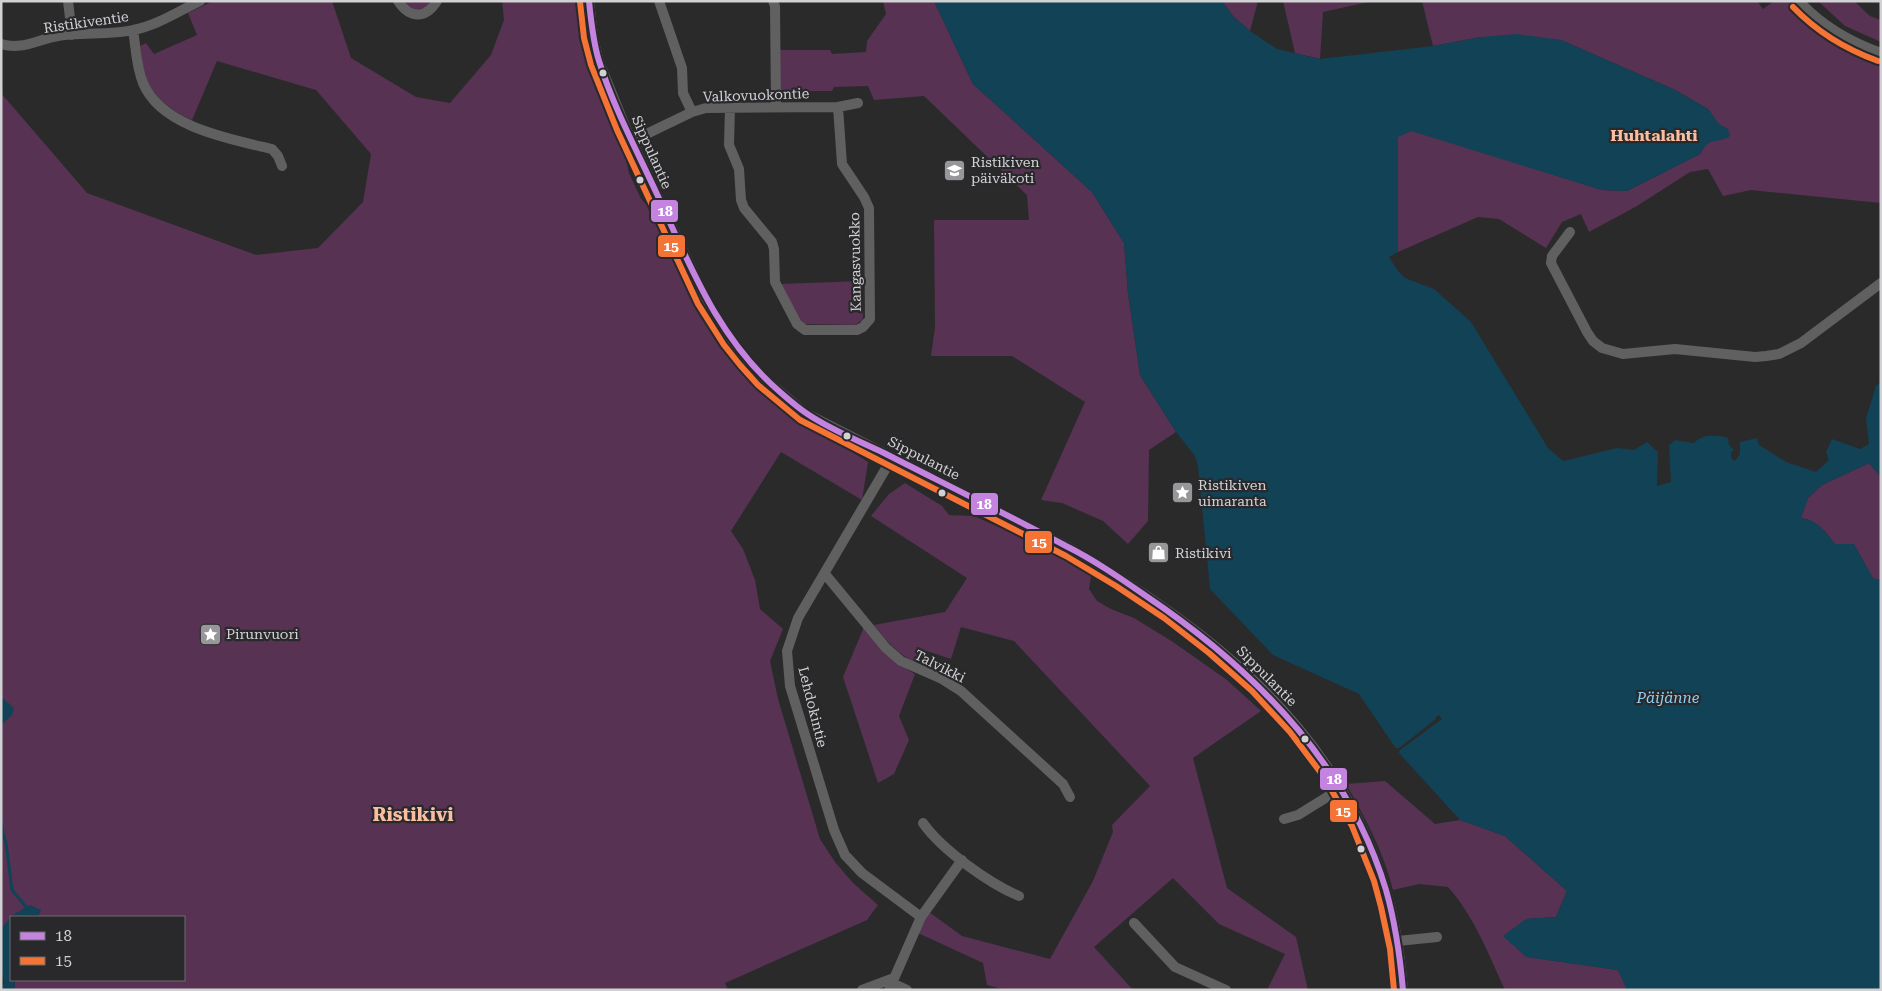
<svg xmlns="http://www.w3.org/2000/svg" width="1882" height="991" font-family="'Roboto Serif',serif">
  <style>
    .green { fill: #573253 }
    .water { fill: #114256 }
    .pier { fill: #2a2a2b }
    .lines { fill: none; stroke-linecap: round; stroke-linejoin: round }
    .stream { stroke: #114256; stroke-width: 3 }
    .minor { stroke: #606060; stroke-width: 10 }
    .bus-1-casing { stroke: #29292c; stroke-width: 10 }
    .bus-2-casing { stroke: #29292c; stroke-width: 10 }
    .bus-1 { stroke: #c483df; stroke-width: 6 }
    .bus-2 { stroke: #f57335; stroke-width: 6 }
    .bus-dot { fill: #d2d2d4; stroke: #29292c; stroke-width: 2 }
    .labels { text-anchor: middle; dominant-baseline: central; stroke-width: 4.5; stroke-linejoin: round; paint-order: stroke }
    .street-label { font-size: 14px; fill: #d2d2d4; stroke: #29292c }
    .poi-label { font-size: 14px; fill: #d2d2d4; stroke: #29292c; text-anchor: start }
    .water-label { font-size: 15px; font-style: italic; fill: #8ed1f3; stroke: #29292c }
    .quarter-label { font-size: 16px; font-weight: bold; fill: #f9bda0; stroke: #29292c }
    .district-label { font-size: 19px; font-weight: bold; fill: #f9bda0; stroke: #29292c }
    .line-badge { stroke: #29292c; stroke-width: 2 }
    .badge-label { font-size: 14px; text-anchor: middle; font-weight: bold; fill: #fff }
  </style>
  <rect width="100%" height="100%" fill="#2a2a2b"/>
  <path class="green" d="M 213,1 L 332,1 L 351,58 L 416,97 L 450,103 L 491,55 L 504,20 L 502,1 L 580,1 L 579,20 L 592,69 L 624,151 L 629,173 L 641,199 L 651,209 L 691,297 L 724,345 L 757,387 L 798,419 L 868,462 L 862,500 L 781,452 L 731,531 L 743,549 L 755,580 L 760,609 L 783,629 L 770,661 L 778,699 L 820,839 L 835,862 L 853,883 L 878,905 L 867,920 L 725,983 L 728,990 L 14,990 L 15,980 L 184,980 L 184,917 L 37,917 L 41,910 L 13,915 L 1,929 L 1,725 L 13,708 L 1,697 L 1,93 L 87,193 L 256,255 L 318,248 L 363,202 L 371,154 L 316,90 L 217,61 L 192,120 C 155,102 144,88 140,46 L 146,43 L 154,54 L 197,35 L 188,13 Z
    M 402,1 L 432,1 L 425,8 L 415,10 Z
    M 883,1 L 934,1 L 973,84 L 1092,192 L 1124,243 L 1128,293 L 1140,375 L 1176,432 L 1149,450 L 1148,521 L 1128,544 L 1103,521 L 1062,503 L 1041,500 L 1085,402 L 1012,356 L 931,356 L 935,327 L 934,220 L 1029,220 L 1027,195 L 924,96 L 874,100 L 868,86 L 834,87 L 832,91 L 780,91 L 780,50 L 830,50 L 832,54 L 866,52 L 867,41 L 886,14 Z
    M 1222,1 L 1258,1 L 1250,31 L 1233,16 Z
    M 1283,1 L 1373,1 L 1323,12 L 1320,59 L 1295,53 Z
    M 1422,1 L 1757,1 L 1763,9 L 1774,1 L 1789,1 L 1817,27 L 1881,61 L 1881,203 L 1751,190 L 1723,196 L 1708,169 L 1690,172 L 1637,206 L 1589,232 L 1581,214 L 1562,222 L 1546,248 L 1499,219 L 1478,217 L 1398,252 L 1398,136 L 1411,130 L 1602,190 L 1627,191 L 1700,154 L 1705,145 L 1728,129 L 1719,125 L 1708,109 L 1673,89 L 1561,40 L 1481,37 L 1433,46 Z
    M 1818,1 L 1854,1 L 1870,16 L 1881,20 L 1881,42 L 1845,26 Z
    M 861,281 L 863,317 L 862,320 L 855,325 L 804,324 L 800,321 L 780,284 Z
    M 1869,463 L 1881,477 L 1881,580 L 1873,579 L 1854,544 L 1835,544 C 1825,531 1817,520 1801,518 L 1808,498 L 1822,485 Z
    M 905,483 L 942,506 L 949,515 L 974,516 L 1092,569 L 1089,589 L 1097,601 L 1111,609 L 1134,618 L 1173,642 L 1227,680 L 1261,711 L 1193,758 L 1227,888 L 1296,937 L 1308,990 L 1267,990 L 1285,954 L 1219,924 L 1173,878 L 1094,947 L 1133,990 L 1005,990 L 987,985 L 983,963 L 918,933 L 929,912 L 962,936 L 1050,959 L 1093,881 L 1113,832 L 1112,825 L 1150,786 L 1014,641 L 961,627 L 951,659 L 921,649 L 915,662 C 897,654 886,640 874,625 L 945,612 L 967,578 L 871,516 L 889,494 Z
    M 864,627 L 898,664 L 915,674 L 899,716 L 909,740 L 894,774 L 878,783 L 843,677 Z
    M 1385,781 L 1435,824 L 1460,820 L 1505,836 L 1567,891 L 1556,917 L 1526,919 L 1527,957 L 1618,970 L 1627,988 L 1625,990 L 1505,990 C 1489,955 1474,916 1448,887 L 1419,884 L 1393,890 C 1384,853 1365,817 1346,784 Z"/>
  <path class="water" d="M 934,1 L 1222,1 L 1233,16 L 1250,31 L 1277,49 L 1320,59 L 1433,46 L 1481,37 L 1517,34 L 1561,40 L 1673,89 L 1708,109 L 1719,124 L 1728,129 L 1730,136 C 1716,145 1710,135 1700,154 L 1627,191 L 1602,190 L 1411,131 L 1398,137 L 1398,252 L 1389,257 L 1398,271 L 1405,278 L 1434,289 L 1471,322 L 1548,448 L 1563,461 L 1617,448 L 1634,450 L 1647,442 L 1658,452 L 1657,486 L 1671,482 L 1669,445 L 1675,440 L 1694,443 C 1703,434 1716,435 1728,438 L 1729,445 L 1734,450 L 1731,452 L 1731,458 L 1735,461 L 1740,454 L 1740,442 L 1757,438 L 1759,445 L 1786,462 L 1816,472 L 1829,460 L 1826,452 L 1832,439 L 1860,449 L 1869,444 L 1866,418 L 1876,386 L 1881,382 L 1881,477 L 1869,463 L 1822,485 L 1808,498 L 1801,518 C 1818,521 1824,530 1835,544 L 1854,544 L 1873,578 L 1881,580 L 1881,990 L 1625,990 L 1626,988 L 1618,970 L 1526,957 L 1503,936 L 1526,919 L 1556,917 L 1567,891 L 1505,836 L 1460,820 L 1399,753 L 1359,694 L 1273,655 L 1210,589 L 1198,466 L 1195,456 L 1176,432 L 1140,375 L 1128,293 L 1124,243 L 1092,192 L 973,84 Z
    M 1,697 L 14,708 L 12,715 L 1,725 Z
    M 30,905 L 41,910 L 37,917 L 11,917 L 11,980 L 15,980 L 14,990 L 2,990 L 4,982 L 1,964 L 1,929 L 13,915 Z"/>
  <path class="pier" d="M 1439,715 L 1442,719 L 1400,750 L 1399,753 L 1396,748 L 1399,748 L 1436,719 L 1435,718 Z"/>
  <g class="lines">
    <path class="stream" d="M 1,822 L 3,834 L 6,843 L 12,890 L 26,907"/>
    <path class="minor" d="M 68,1 L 72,35
      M 398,1 C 410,19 426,19 437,1
      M 589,1 L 593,37 L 599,62 L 625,126 L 706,300 L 731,340 L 747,360 L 764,378 L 805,413 L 1070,548 C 1206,627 1331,723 1382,878 C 1394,914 1400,952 1403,990
      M 659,1 L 682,68 L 683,93 L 692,112
      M 773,1 L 775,6 L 776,107
      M 1799,1 C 1821,25 1850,42 1881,53
      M 133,30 C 136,48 136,66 143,83 C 161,127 230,139 272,149 L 278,156 L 282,166
      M 1,44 C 20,50 35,41 53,37 C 79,31 107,36 133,30 C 156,26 179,11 200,1
      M 730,107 L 729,145 L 739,169 L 741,200 L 744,208 L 772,242 L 774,249 L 775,282 L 797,324 L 805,330 L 857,330 L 863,327 L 870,319 L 869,208 L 864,197 L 842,164 L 838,107
      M 632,141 L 692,112 L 706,108 L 838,107 L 858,103
      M 1570,232 L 1552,256 L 1551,263 L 1587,332 L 1593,341 L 1602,348 L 1623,354 L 1675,349 L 1755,357 L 1766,356 L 1779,354 L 1801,343 L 1881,283
      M 892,458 L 798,618 L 787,651 L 790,686 L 834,830 L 845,855 L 862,873 L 921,917
      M 825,574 L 886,648 L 901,661 L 942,679 L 961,691 L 1063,784 L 1070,797
      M 1284,819 L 1298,815 L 1340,789
      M 923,823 C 942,850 990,884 1019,896
      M 1134,923 L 1175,967 L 1226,990
      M 1398,941 L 1437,937
      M 892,983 L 907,990
      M 862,990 L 894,978
      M 889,990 L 921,917 L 962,860"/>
    <defs>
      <path id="bus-1" d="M 589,1 C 591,21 593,42 599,61 C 613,106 636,149 656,192 C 690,265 717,338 780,392 C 788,399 797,407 806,413 C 829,429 859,441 884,453 C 945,484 1006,514 1066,546 C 1094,560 1120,578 1146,596 C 1253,668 1348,763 1386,890 C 1395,922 1400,956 1403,990"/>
      <path id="bus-2" d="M 580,2 L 584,38 L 591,65 L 617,130 L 698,304 L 724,345 L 740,365 L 758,385 L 800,420 L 1066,556 L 1116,586 L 1164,618 L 1209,653 L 1252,691 L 1290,732 L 1324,777 L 1352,826 L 1374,881 L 1381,907 L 1390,949 L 1394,990
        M 1793,7 C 1817,32 1845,49 1878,61"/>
    </defs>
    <use href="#bus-1" class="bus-1-casing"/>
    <use href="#bus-2" class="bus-2-casing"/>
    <use href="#bus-1" class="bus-1"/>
    <use href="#bus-2" class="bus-2"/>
  </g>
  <defs>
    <symbol id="school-square" viewBox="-11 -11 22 22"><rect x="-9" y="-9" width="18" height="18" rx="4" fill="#979799" stroke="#29292c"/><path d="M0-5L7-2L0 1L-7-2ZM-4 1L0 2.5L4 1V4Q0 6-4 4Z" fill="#fff"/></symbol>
    <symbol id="sight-square" viewBox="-11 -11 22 22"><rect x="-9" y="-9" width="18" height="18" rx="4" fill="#979799" stroke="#29292c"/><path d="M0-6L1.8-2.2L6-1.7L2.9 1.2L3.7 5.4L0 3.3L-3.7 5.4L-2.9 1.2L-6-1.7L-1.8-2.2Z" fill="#fff"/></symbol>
    <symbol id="shop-square" viewBox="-11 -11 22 22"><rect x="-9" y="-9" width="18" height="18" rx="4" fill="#979799" stroke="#29292c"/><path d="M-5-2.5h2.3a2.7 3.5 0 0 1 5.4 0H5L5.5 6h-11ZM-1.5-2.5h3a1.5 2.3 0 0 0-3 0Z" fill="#fff"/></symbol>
  </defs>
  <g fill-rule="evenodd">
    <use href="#school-square" x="942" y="158" width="25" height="25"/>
    <use href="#sight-square" x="1170" y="480" width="25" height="25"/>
    <use href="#shop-square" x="1146" y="540" width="25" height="25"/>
    <use href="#sight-square" x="198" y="622" width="25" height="25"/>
  </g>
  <g class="bus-dot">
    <circle cx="603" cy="73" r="4.5"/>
    <circle cx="640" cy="180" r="4.5"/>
    <circle cx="847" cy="436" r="4.5"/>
    <circle cx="942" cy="493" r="4.5"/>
    <circle cx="1305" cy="739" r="4.5"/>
    <circle cx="1361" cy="849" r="4.5"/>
  </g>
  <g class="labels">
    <g class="street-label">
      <text transform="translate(86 22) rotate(-8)">Ristikiventie</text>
      <text transform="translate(756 95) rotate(-2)">Valkovuokontie</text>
      <text transform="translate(652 152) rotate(66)">Sippulantie</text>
      <text transform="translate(855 262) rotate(-91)">Kangasvuokko</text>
      <text transform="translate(924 458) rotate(27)">Sippulantie</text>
      <text transform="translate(940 666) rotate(27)">Talvikki</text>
      <text transform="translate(1267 676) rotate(45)">Sippulantie</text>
      <text transform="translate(813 707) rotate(76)">Lehdokintie</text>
    </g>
    <g class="poi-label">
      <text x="971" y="162">Ristikiven<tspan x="971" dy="16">päiväkoti</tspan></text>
      <text x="1198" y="485">Ristikiven<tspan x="1198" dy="16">uimaranta</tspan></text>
      <text x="1175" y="553">Ristikivi</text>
      <text x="226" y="634">Pirunvuori</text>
    </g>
    <g class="water-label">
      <text x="1668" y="698">Päijänne</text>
    </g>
    <g class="quarter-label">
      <text x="1654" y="135">Huhtalahti</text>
    </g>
    <g class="district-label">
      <text x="413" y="814">Ristikivi</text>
    </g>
  </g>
  <g class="line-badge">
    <rect x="650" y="199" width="29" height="24" rx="5" fill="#c483df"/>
    <rect x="657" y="234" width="29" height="24" rx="5" fill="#f57335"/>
    <rect x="970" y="492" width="29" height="24" rx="5" fill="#c483df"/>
    <rect x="1024" y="530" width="29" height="24" rx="5" fill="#f57335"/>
    <rect x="1319" y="767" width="29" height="24" rx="5" fill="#c483df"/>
    <rect x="1329" y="799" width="29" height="24" rx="5" fill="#f57335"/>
  </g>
  <g class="badge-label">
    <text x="665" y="216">18</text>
    <text x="671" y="251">15</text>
    <text x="984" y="509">18</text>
    <text x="1039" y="547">15</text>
    <text x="1334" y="784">18</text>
    <text x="1343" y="816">15</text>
  </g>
  <rect width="1882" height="991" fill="none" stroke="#d2d2d4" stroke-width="5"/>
  <rect x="10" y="916" width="175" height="65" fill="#29292c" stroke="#6d6d6f"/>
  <rect x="20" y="932" width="25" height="8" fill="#c483df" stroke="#6d6d6f"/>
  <text x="55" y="941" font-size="15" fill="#d2d2d4">18</text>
  <rect x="20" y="957" width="25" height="8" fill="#f57335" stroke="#6d6d6f"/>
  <text x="55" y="966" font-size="15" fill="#d2d2d4">15</text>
</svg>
